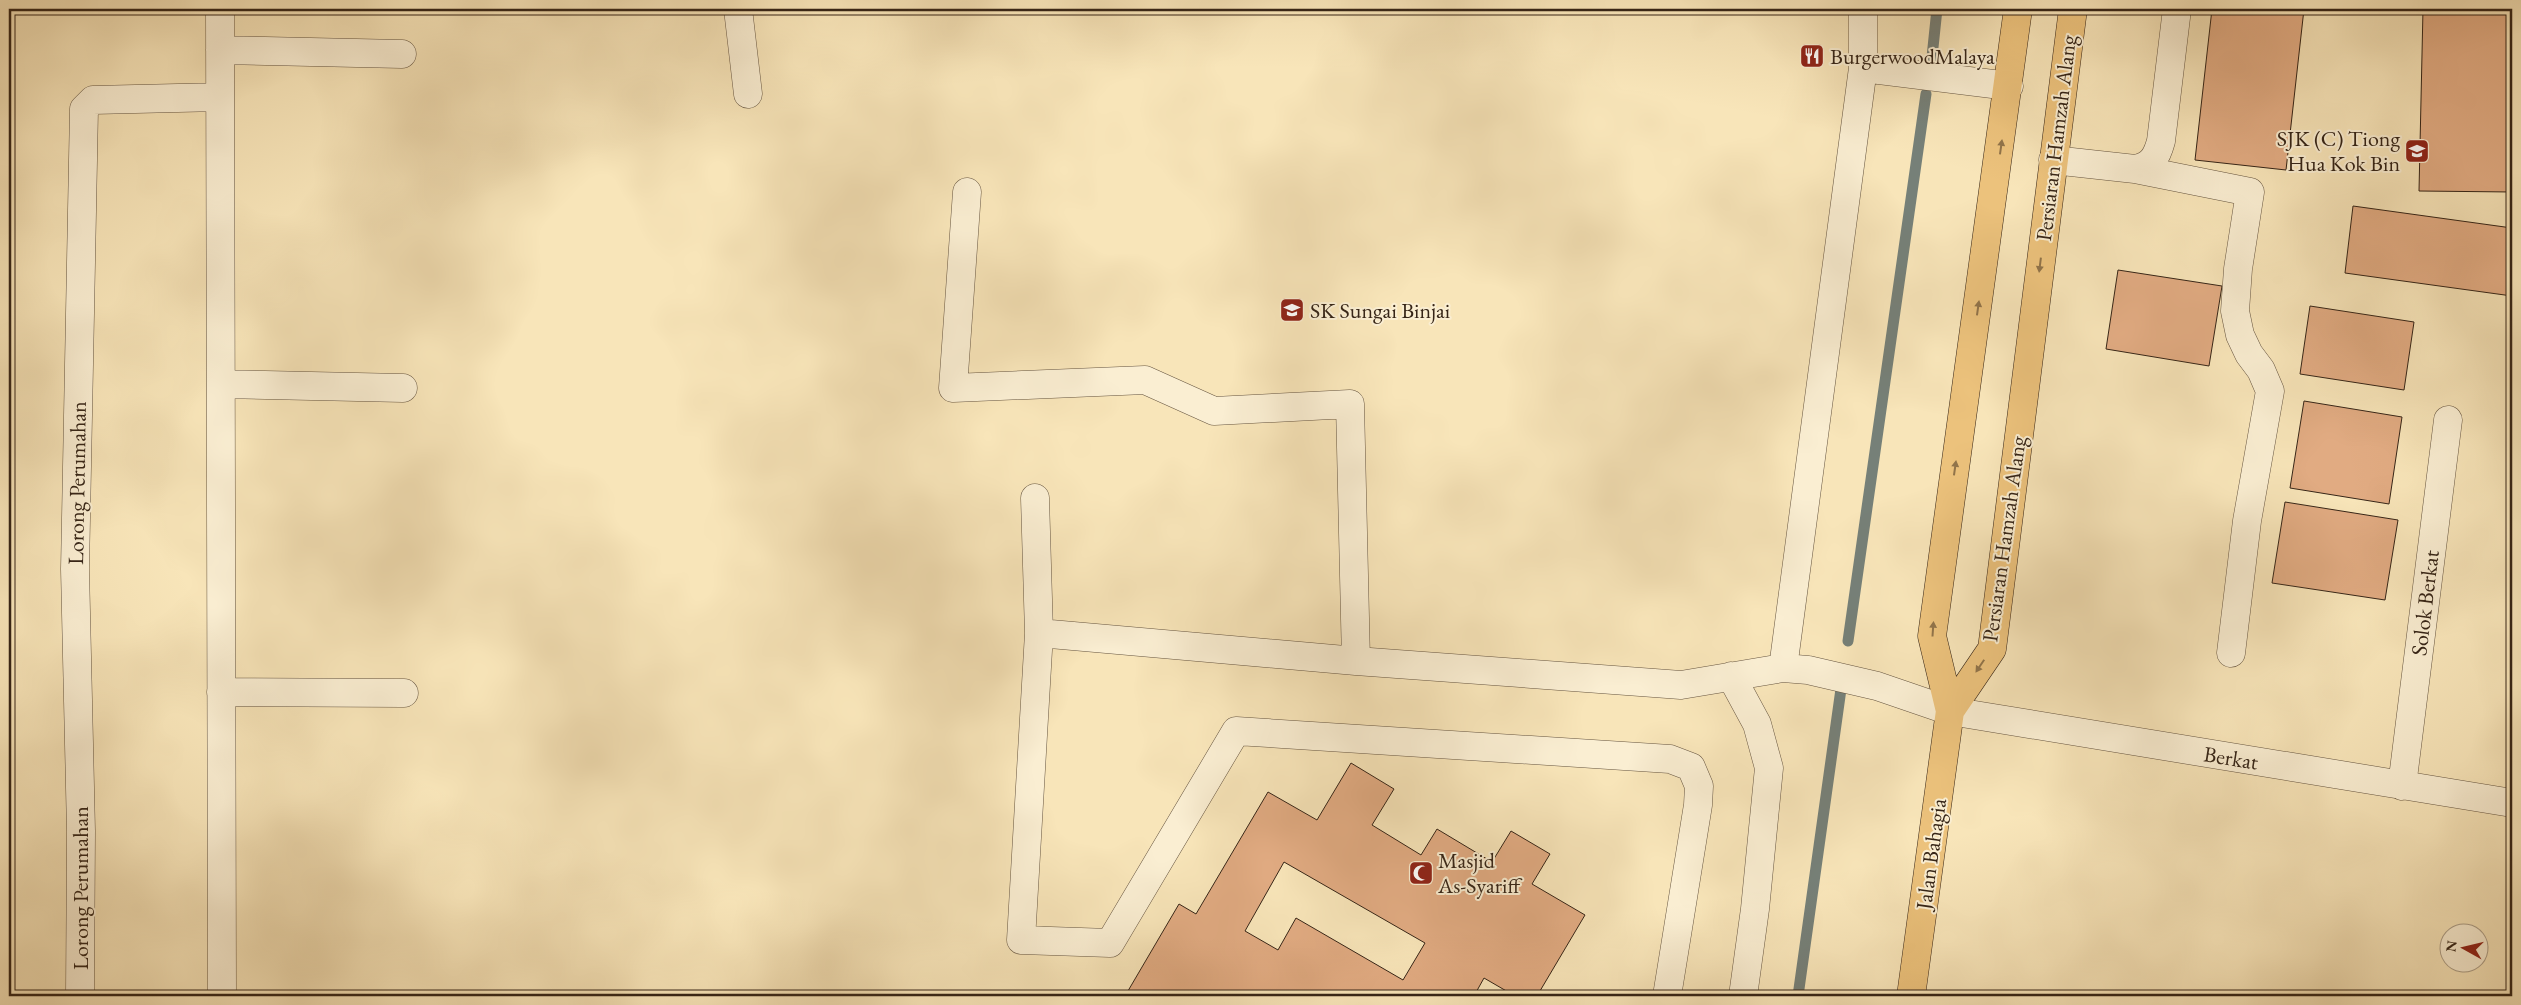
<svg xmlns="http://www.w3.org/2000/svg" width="2521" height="1005" font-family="'EB Garamond',serif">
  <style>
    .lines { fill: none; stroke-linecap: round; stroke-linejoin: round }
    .stream { stroke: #768078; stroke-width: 11 }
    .building { fill: #e1ab82; stroke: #362517; fill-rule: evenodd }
    .minor-casing { stroke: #665540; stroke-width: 29 }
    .major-casing { stroke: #362517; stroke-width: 29 }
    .minor { stroke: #faeed2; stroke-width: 28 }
    .major { stroke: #ecc27c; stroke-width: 28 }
    .oneway { fill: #91744a }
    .labels { text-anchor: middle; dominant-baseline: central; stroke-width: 4; stroke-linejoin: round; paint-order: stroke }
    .poi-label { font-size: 22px; fill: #362517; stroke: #faeed2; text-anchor: start }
    .street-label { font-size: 22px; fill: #362517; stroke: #faeed2 }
  </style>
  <rect width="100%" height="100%" fill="#f8e5b9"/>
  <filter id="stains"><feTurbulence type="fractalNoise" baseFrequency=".004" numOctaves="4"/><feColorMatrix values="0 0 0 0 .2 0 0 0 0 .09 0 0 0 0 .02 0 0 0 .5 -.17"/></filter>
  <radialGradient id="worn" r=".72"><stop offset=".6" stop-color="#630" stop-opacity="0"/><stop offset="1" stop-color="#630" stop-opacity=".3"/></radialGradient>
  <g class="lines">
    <path class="stream" d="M 1932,57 L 1937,9
      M 1848,641 L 1926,94
      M 1798,996 L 1841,689"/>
  </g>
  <path class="building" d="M 1014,9 L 1133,9 L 1133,12 L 1014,14 Z
    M 2212,9 L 2304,9 L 2286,170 L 2195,160 Z
    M 2423,9 L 2512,9 L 2512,192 L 2419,191 Z
    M 2353,206 L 2512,228 L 2512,296 L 2345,273 Z
    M 2118,270 L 2222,286 L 2209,366 L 2106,349 Z
    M 2310,306 L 2414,322 L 2404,390 L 2300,374 Z
    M 2304,401 L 2402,417 L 2389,504 L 2290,488 Z
    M 2285,502 L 2398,520 L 2385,600 L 2272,583 Z
    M 1351,763 L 1394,789 L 1372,825 L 1421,855 L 1437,829 L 1492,862 L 1511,831 L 1550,854 L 1532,884 L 1585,915 L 1537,996 L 1515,996 L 1484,978 L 1474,996 L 1125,996 L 1179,904 L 1196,914 L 1268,792 L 1317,820 ZM 1284,862 L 1425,943 L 1403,980 L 1296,918 L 1278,950 L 1245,931 Z"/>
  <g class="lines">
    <defs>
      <path id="minor" d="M 220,9 L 222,996
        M 738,9 L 748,94
        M 220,50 L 402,54
        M 1863,68 L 2009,86
        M 2053,160 L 2135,169 C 2152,166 2157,156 2161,141 L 2177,9
        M 2135,169 L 2250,192 L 2238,269 L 2235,311 L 2240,335 L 2249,354 L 2261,370 L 2270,391 L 2247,521 L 2231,653
        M 967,192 L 953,388 L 1145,380 L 1214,411 L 1350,404 L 1356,661
        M 221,384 L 403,388
        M 1035,498 L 1039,633 L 1021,940 L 1110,943 L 1236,731 L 1670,759 L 1691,767 L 1699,786 L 1698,805 L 1667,996
        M 1039,633 L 1356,661 L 1681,685 L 1783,668 L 1808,670 L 1877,686 L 1950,711 L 2512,803
        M 1783,668 L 1863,68 L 1863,9
        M 1731,676 L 1757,724 L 1769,768 L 1755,909 L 1743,996
        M 221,692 L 404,693
        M 2402,786 L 2448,420
        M 80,996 L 81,831 L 75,569 L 84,109 L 93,100 L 220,97"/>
      <path id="major" d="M 1950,711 L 1992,649 L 2073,9
        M 1911,996 L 1950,711 L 1932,636 L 2018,9"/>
    </defs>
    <use href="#minor" class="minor-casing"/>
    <use href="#major" class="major-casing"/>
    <use href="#minor" class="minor"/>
    <use href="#major" class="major"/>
  </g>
  <defs><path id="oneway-solid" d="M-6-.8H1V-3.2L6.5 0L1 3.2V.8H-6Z" transform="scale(1.25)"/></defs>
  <g class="oneway">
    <use href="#oneway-solid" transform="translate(2001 147) rotate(-82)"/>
    <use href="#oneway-solid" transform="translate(2040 265) rotate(97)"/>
    <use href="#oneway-solid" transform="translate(1978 308) rotate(-82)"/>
    <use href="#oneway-solid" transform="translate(1955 468) rotate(-82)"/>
    <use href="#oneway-solid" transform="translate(1933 629) rotate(-86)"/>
    <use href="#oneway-solid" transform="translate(1980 666) rotate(124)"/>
  </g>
  <defs>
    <symbol id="restaurant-square" viewBox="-11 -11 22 22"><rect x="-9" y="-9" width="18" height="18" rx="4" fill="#8f2418" stroke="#faeed2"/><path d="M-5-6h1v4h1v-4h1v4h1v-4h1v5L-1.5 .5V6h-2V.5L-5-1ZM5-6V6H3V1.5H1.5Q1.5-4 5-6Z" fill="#fff"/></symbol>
    <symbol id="school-square" viewBox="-11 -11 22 22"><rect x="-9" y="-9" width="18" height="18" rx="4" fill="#8f2418" stroke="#faeed2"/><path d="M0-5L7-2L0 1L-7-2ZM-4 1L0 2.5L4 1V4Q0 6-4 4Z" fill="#fff"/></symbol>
    <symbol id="mosque-square" viewBox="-11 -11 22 22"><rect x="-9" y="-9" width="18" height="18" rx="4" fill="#8f2418" stroke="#faeed2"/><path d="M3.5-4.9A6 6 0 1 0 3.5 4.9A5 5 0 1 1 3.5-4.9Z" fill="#fff"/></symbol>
  </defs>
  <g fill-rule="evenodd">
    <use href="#restaurant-square" x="1798" y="42" width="28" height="28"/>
    <use href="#school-square" x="2403" y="137" width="28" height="28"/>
    <use href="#school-square" x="1278" y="296" width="28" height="28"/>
    <use href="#mosque-square" x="1407" y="859" width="28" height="28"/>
  </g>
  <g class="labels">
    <g class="poi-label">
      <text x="1830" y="56">BurgerwoodMalaya</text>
      <text x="2400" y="138" text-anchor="end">SJK (C) Tiong<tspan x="2400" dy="25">Hua Kok Bin</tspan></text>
      <text x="1310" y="310">SK Sungai Binjai</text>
      <text x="1438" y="860">Masjid<tspan x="1438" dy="25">As-Syariff</tspan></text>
    </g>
    <g class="street-label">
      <text transform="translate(2056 138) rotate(-83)">Persiaran Hamzah Alang</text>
      <text transform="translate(77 483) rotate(-89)">Lorong Perumahan</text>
      <text transform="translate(2004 539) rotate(-82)">Persiaran Hamzah Alang</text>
      <text transform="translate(2425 603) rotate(-83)">Solok Berkat</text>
      <text transform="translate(2231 758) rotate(9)">Berkat</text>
      <text transform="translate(1931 854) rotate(-82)">Jalan Bahagia</text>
      <text transform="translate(80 888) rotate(-90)">Lorong Perumahan</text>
    </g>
  </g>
  <rect width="2521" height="1005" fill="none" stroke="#f8e5b9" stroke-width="30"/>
  <rect x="10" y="10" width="2501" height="985" fill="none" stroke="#362517" stroke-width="2.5"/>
  <rect x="15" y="15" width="2491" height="975" fill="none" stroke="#362517"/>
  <g transform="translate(2464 948) rotate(278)"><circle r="24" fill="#faeed2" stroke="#ac9e87"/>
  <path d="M0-4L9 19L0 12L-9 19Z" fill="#8f2418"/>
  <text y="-8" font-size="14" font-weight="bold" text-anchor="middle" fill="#362517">N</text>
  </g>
  <rect width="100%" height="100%" filter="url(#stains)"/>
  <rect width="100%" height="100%" fill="url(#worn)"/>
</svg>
